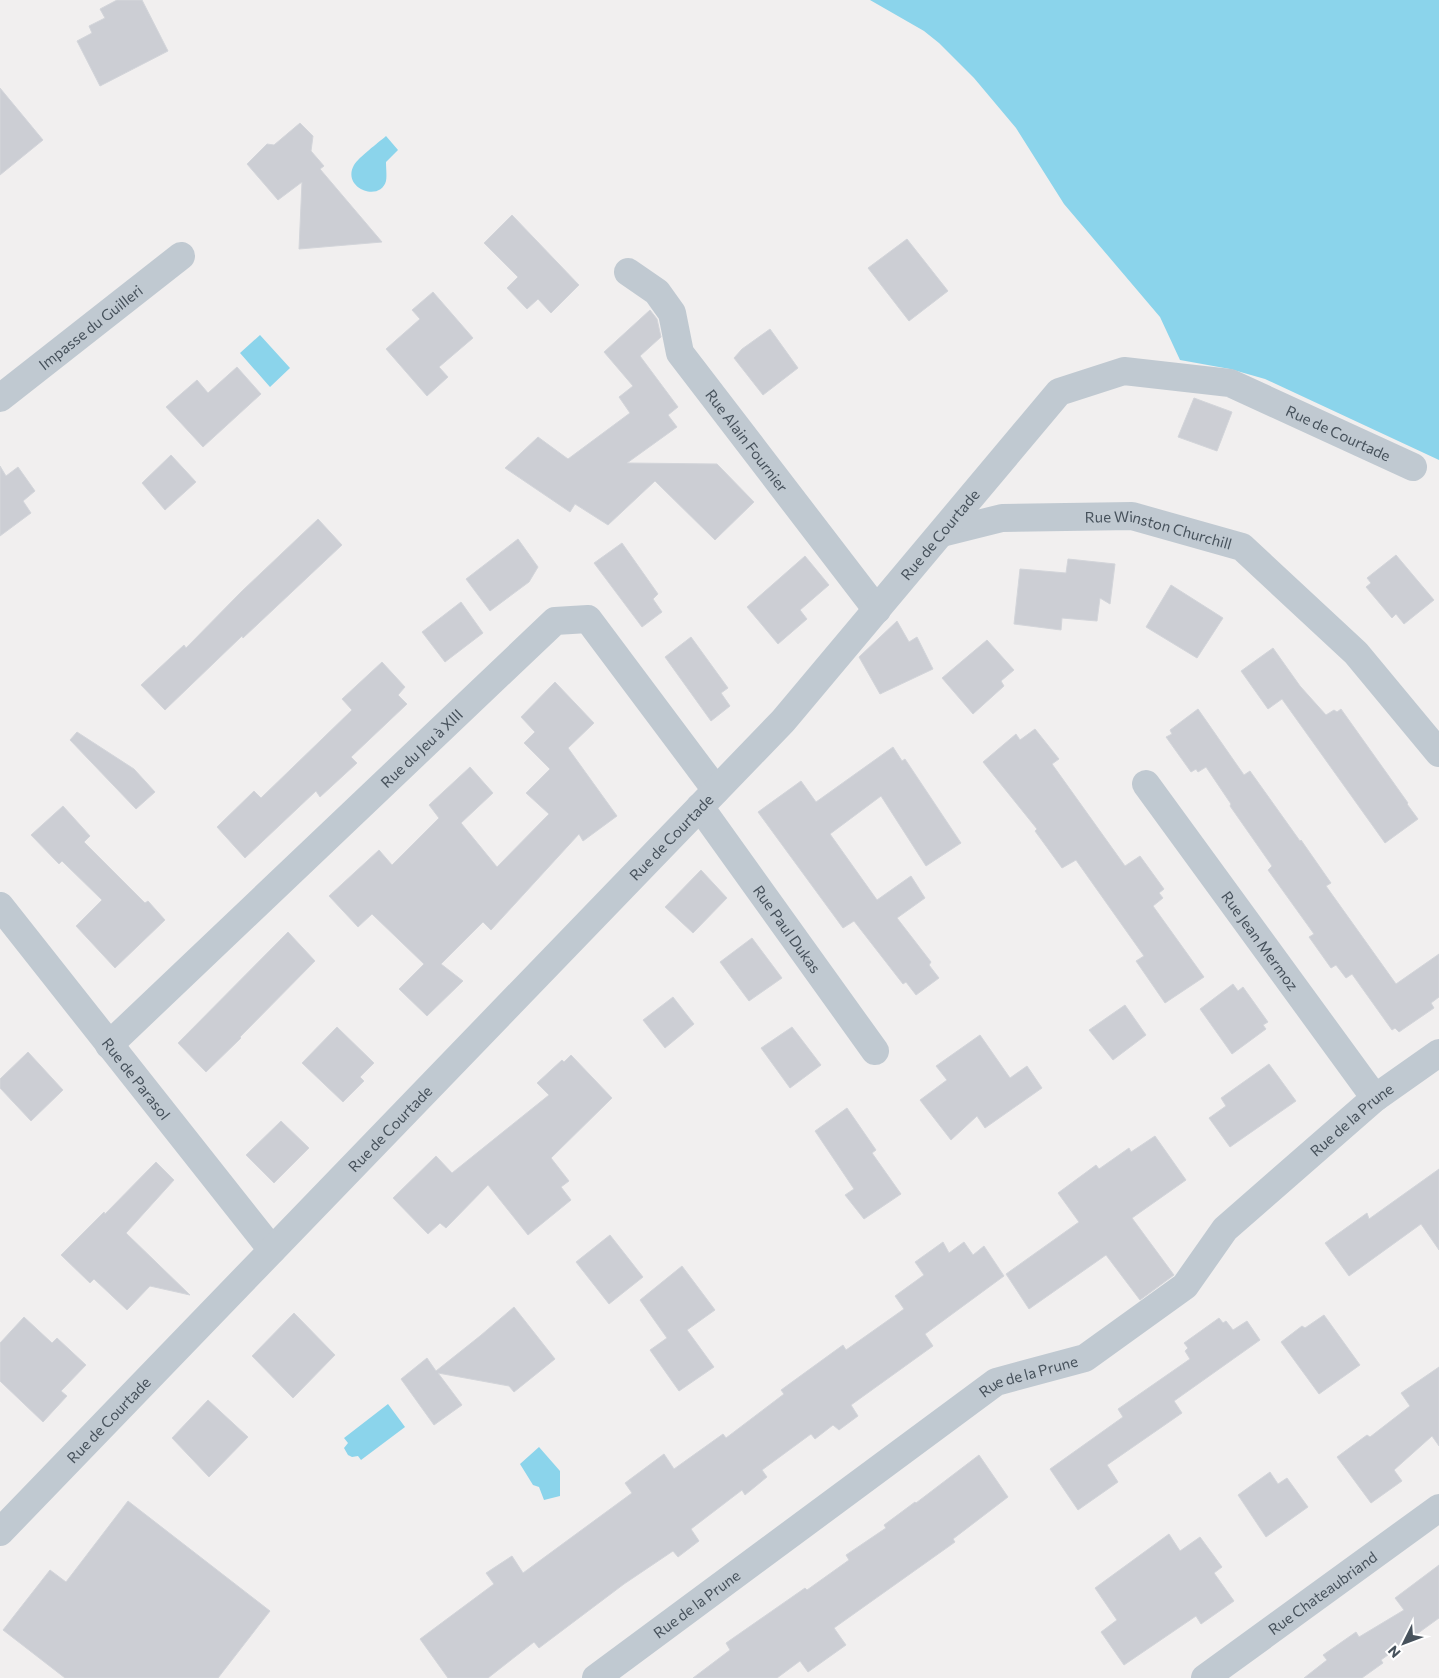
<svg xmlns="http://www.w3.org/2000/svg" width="1439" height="1678" font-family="Commissioner,sans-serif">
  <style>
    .water { fill: #8bd4eb }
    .building { fill: #ccced4; stroke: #d3d5da }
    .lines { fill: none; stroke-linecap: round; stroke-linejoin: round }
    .street { stroke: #c0c9d1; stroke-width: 28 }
    .labels { text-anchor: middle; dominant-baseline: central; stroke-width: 4.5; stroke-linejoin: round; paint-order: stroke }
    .street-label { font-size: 15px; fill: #47525c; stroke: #fff }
  </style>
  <rect width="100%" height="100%" fill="#f1efef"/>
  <path class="water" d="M 870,0 L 1439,0 L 1439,460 L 1265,379 L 1230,369 L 1180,360 L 1160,317 L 1064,204 L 1016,128 L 974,78 L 939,43 L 924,31 Z
    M 386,136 L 398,150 L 386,162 C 386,168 387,176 386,181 C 380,203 341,188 354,165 C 359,157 378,143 386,136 Z
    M 260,335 L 290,368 L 270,387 L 240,353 Z
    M 388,1404 L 405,1427 L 361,1460 L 358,1456 L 352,1457 L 348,1455 L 344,1448 L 348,1443 L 344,1438 Z
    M 539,1447 L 560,1471 L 560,1496 L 544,1500 L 539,1487 L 533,1485 L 520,1464 Z"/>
  <path class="building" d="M 117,0 L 142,0 L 168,51 L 100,86 L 77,41 L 92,33 L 89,26 L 105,18 L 100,9 Z
    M 0,88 L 43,140 L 0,175 Z
    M 300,123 L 313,136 L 311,151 L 324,166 L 320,169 L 382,242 L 299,249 L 302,182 L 278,200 L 247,164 L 267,144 L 274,145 Z
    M 512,215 L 579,285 L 551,313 L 538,299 L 527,309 L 507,288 L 518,277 L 484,243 Z
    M 907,239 L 948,291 L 909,321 L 868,268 Z
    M 433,292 L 473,338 L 439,367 L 448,377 L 427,396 L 386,349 L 420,319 L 412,310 Z
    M 650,310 L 657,319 L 661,337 L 640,356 L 678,407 L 668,415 L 677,427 L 627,463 L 717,464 L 754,502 L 715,540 L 655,481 L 608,525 L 575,504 L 570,512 L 505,468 L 538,437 L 568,459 L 630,413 L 619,397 L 633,386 L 604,352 Z
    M 770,329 L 798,368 L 763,395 L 734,358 L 742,349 Z
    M 237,367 L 261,394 L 203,447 L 166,407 L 197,380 L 208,393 Z
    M 1194,398 L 1232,412 L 1217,451 L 1178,437 Z
    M 171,455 L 196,482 L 165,510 L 142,483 Z
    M 0,466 L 6,476 L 18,467 L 35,491 L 23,501 L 31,513 L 0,536 Z
    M 318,519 L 342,545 L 243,638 L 242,636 L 165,710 L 141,685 L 184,645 L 186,648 L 242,591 Z
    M 518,539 L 538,567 L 529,582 L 490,611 L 466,579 Z
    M 622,543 L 658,594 L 653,599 L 662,612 L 642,627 L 594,563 Z
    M 1396,555 L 1434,600 L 1404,624 L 1396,614 L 1392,618 L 1366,587 L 1371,583 L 1367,578 Z
    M 805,556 L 829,585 L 800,610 L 807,619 L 778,644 L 747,607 Z
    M 1068,559 L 1115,564 L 1110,604 L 1100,598 L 1097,621 L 1062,618 L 1061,630 L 1014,624 L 1020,569 L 1066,573 Z
    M 1171,585 L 1223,618 L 1197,658 L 1146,627 Z
    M 461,602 L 483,633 L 445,662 L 422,632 Z
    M 897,621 L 909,642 L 917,637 L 933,669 L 880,694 L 859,657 Z
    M 691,637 L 728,688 L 721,693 L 730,706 L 711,721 L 665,657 Z
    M 987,640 L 1014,670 L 1001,681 L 1004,686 L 973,714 L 942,678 Z
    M 1273,648 L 1300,686 L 1326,715 L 1334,710 L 1337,712 L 1341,709 L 1408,803 L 1407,804 L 1418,819 L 1385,843 L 1282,699 L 1268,709 L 1241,671 Z
    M 382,662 L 405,687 L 398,695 L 407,704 L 351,757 L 357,763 L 320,797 L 316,791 L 245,858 L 217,827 L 254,791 L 261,798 L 352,710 L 342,699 Z
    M 555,682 L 594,723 L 568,748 L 617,816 L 583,841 L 579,834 L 491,930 L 483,922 L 441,964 L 463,981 L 427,1016 L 399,989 L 424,964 L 372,914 L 358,927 L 329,896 L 379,850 L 392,865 L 439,818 L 429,805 L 470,767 L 493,793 L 461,823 L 497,867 L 549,814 L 526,793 L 550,769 L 524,743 L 535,732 L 521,717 Z
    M 1198,709 L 1244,775 L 1250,771 L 1300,841 L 1301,840 L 1331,883 L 1326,886 L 1396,984 L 1439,954 L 1439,997 L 1431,1003 L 1434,1008 L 1399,1032 L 1395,1028 L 1392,1030 L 1352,974 L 1346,978 L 1336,965 L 1331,968 L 1309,937 L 1314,934 L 1268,870 L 1272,866 L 1230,806 L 1231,804 L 1206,767 L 1198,772 L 1196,769 L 1191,772 L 1166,737 L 1172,734 L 1170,730 Z
    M 1035,729 L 1059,759 L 1052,764 L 1125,866 L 1140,856 L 1164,889 L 1159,893 L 1163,898 L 1153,906 L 1204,977 L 1165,1003 L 1136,961 L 1144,956 L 1076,860 L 1062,868 L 1035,831 L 1037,829 L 983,762 L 1016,734 L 1020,740 Z
    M 77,732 L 134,769 L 155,792 L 136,809 L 70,740 Z
    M 893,747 L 902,761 L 905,759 L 961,843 L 926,866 L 881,796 L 830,834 L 877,900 L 911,876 L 925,898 L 897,918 L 931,962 L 929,965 L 939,978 L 916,995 L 906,982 L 903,984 L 854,921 L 843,928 L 758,812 L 801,781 L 816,802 Z
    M 63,806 L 90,836 L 84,842 L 145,903 L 148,901 L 165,920 L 115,968 L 76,926 L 102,900 L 62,861 L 59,864 L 31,835 Z
    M 701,870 L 727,898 L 693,933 L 665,907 Z
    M 288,932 L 315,961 L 240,1037 L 241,1038 L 206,1072 L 178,1043 Z
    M 752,938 L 782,978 L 749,1001 L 720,962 Z
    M 1233,984 L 1238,991 L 1243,987 L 1268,1022 L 1263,1025 L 1266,1029 L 1232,1054 L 1200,1009 Z
    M 673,997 L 694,1024 L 665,1048 L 643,1020 Z
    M 1125,1005 L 1146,1035 L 1113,1060 L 1089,1030 Z
    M 337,1027 L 374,1063 L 360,1077 L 364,1081 L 343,1102 L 302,1063 Z
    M 792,1027 L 821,1065 L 790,1088 L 761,1048 Z
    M 980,1035 L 1010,1078 L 1027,1066 L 1042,1088 L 985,1128 L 977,1116 L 951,1140 L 920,1100 L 947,1080 L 936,1066 Z
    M 28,1052 L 63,1090 L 31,1121 L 0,1088 L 0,1079 Z
    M 571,1055 L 612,1098 L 551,1158 L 569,1181 L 561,1187 L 571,1200 L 528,1235 L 488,1185 L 446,1228 L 440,1223 L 428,1234 L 393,1198 L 436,1156 L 452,1173 L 549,1095 L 537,1083 L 562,1060 L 564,1062 Z
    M 1269,1064 L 1296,1101 L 1230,1147 L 1209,1118 L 1226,1106 L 1221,1098 Z
    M 847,1108 L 876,1150 L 872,1153 L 901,1194 L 864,1219 L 845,1195 L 854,1189 L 815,1131 Z
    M 281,1121 L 309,1148 L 274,1183 L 246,1155 Z
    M 1155,1136 L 1186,1180 L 1132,1218 L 1174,1275 L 1140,1300 L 1106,1255 L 1029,1309 L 1006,1274 L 1079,1222 L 1058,1193 L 1096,1165 L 1099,1169 L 1129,1148 L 1131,1152 Z
    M 156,1162 L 174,1180 L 126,1233 L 190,1295 L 150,1286 L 127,1310 L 94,1279 L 90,1283 L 61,1255 L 104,1212 L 105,1214 Z
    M 1439,1169 L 1439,1250 L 1421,1224 L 1349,1276 L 1325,1243 L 1367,1213 L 1369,1219 Z
    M 610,1235 L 643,1277 L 609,1304 L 576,1262 Z
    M 943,1242 L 949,1253 L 964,1242 L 973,1255 L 984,1246 L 1004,1276 L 925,1334 L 933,1346 L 851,1405 L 858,1416 L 839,1430 L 833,1425 L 815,1439 L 811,1434 L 762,1470 L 767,1477 L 745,1495 L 742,1490 L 691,1529 L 699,1541 L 678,1557 L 673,1551 L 624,1584 L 539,1648 L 534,1642 L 488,1678 L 448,1678 L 420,1639 L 494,1584 L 486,1573 L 512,1556 L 523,1573 L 632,1493 L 625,1483 L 664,1454 L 674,1469 L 723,1434 L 726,1438 L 784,1394 L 781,1390 L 843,1345 L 846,1350 L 904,1309 L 895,1296 L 924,1275 L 915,1262 Z
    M 682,1266 L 715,1310 L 687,1330 L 714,1367 L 679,1391 L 650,1350 L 667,1338 L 640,1300 Z
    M 514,1307 L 555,1359 L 514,1392 L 509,1386 L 438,1373 L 462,1405 L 434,1425 L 401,1379 L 427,1358 L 436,1371 L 480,1336 Z
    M 294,1313 L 335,1355 L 293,1398 L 252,1356 Z
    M 1324,1315 L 1360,1365 L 1319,1394 L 1281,1342 L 1302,1326 L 1305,1328 Z
    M 24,1317 L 52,1343 L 57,1338 L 86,1365 L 61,1391 L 67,1396 L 43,1422 L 0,1381 L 0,1343 Z
    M 1219,1318 L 1223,1323 L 1226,1321 L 1233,1330 L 1247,1321 L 1260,1340 L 1174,1401 L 1182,1413 L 1107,1465 L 1118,1482 L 1078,1510 L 1050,1469 L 1123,1417 L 1118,1409 L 1190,1359 L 1185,1351 L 1188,1348 L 1184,1343 Z
    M 1439,1367 L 1439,1446 L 1432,1436 L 1394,1470 L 1402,1481 L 1371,1503 L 1337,1457 L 1367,1435 L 1370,1437 L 1410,1406 L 1401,1393 Z
    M 208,1400 L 248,1437 L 209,1477 L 172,1438 Z
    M 979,1455 L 1008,1497 L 953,1539 L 955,1542 L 834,1628 L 846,1645 L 808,1672 L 800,1661 L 777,1678 L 693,1678 L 730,1650 L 726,1643 L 805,1588 L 807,1590 L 849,1560 L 846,1555 L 886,1528 L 884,1525 L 915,1502 L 916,1503 Z
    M 1270,1472 L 1278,1484 L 1287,1478 L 1308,1507 L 1266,1537 L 1238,1495 Z
    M 128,1501 L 270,1611 L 218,1678 L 65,1678 L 3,1630 L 50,1570 L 66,1582 Z
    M 1169,1534 L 1180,1551 L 1200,1537 L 1222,1567 L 1214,1573 L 1234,1601 L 1201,1624 L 1196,1616 L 1124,1665 L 1101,1632 L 1117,1620 L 1095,1588 Z
    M 1439,1565 L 1439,1618 L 1381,1660 L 1383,1663 L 1362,1678 L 1304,1678 L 1327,1660 L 1323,1655 L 1356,1632 L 1359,1637 L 1404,1610 L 1395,1598 Z"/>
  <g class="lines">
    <g class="street">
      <path id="s1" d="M 628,272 L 657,292 L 672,313 L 680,353 L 877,610"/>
      <path id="s2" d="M 0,398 L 181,256"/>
      <path id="s3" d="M 942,533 L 1002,518 L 1132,516 L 1242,547 L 1356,653 L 1439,753"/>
      <path id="s4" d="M 1146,784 L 1375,1098"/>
      <path id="s5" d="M 700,807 L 875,1051"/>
      <path id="s6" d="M 0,906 L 272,1250"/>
      <path id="s7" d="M 109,1045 L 555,621 L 588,619 L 716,790"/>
      <path id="s8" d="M 0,1532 L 783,721 L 1059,392 L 1124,371 L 1230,383 L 1413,467"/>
      <path id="s9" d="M 596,1678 L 996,1382 L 1085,1358 L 1185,1286 L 1225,1229 L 1375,1098 L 1439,1053"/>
      <path id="s10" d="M 1205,1678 L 1439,1508"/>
    </g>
  </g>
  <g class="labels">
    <g class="street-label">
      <text stroke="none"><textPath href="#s2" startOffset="115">Impasse du Guilleri</textPath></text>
      <text stroke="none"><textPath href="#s8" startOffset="1851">Rue de Courtade</textPath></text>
      <text stroke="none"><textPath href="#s1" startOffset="212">Rue Alain Fournier</textPath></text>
      <text stroke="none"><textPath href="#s3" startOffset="220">Rue Winston Churchill</textPath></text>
      <text stroke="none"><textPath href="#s8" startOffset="1371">Rue de Courtade</textPath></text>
      <text stroke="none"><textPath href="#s7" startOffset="431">Rue du Jeu à XIII</textPath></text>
      <text stroke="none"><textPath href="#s8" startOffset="966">Rue de Courtade</textPath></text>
      <text stroke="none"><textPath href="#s5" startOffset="150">Rue Paul Dukas</textPath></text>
      <text stroke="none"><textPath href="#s4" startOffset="194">Rue Jean Mermoz</textPath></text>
      <text stroke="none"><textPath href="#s6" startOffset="220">Rue de Parasol</textPath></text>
      <text stroke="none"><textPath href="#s9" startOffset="950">Rue de la Prune</textPath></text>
      <text stroke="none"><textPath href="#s8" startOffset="561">Rue de Courtade</textPath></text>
      <text stroke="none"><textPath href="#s9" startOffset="530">Rue de la Prune</textPath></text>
      <text stroke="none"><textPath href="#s8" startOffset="156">Rue de Courtade</textPath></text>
      <text stroke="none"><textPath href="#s10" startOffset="145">Rue Chateaubriand</textPath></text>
      <text stroke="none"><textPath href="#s9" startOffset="125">Rue de la Prune</textPath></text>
    </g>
  </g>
  <g transform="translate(1404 1643) rotate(228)" stroke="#ffffff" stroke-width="4" paint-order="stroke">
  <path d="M0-4L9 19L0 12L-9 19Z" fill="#47525c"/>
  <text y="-8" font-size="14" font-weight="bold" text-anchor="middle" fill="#47525c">N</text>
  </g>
</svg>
